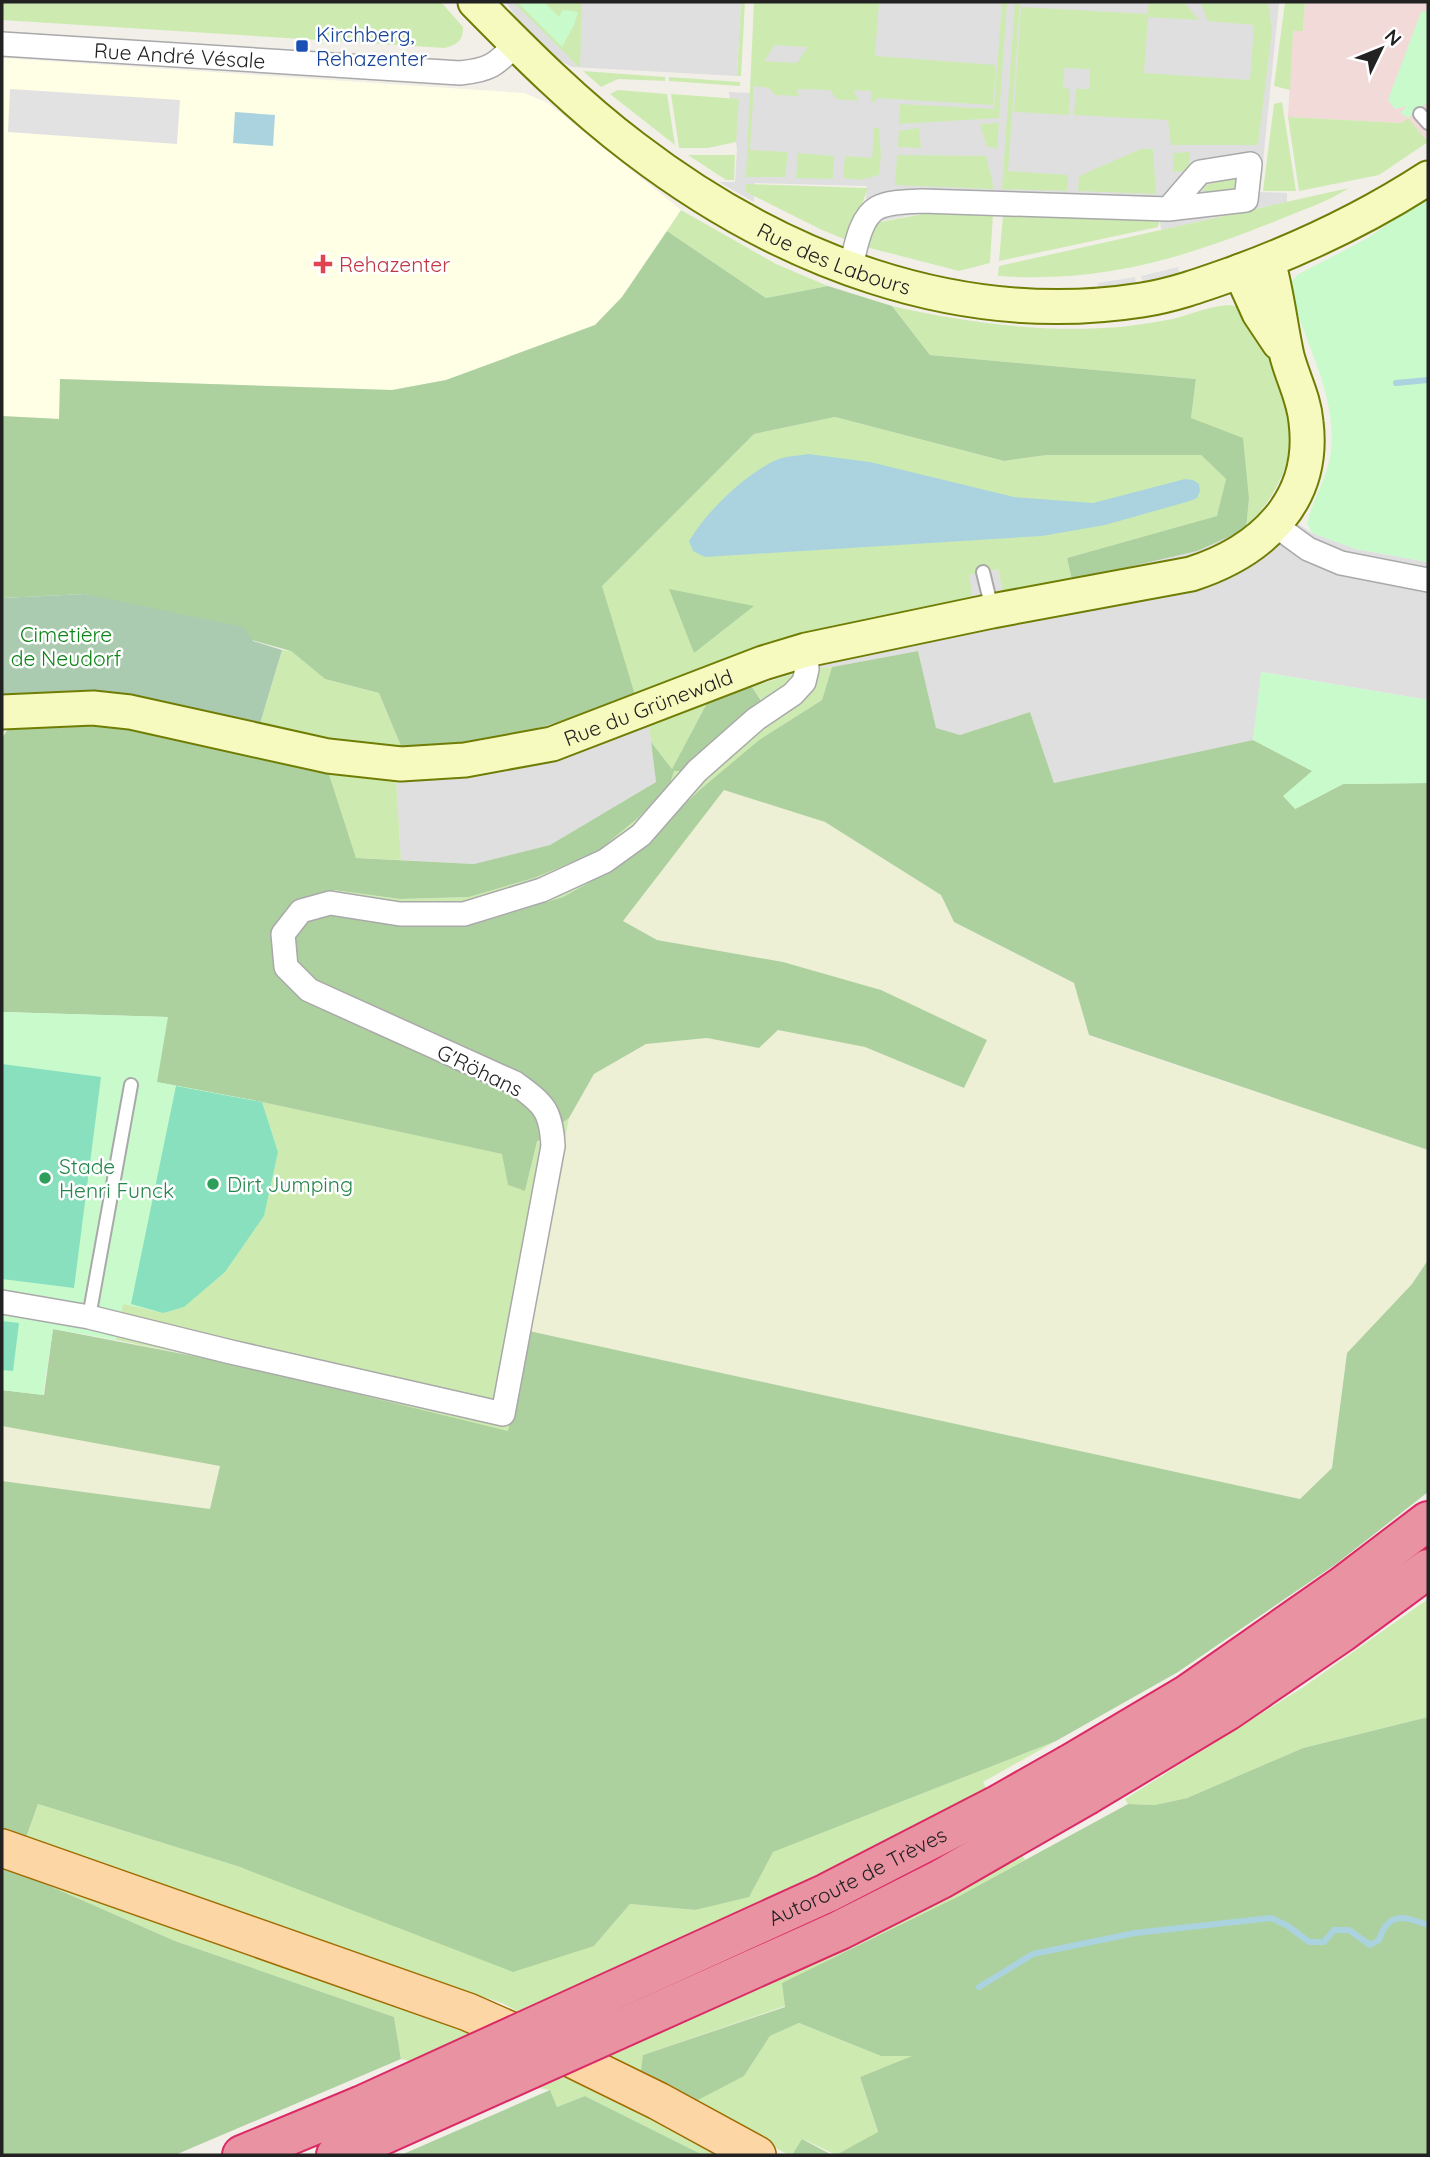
<svg xmlns="http://www.w3.org/2000/svg" width="1430" height="2157" font-family="Quicksand,sans-serif">
  <style>
    .residential { fill: #e0dfdf }
    .commercial { fill: #f2dad9 }
    .education { fill: #ffffe5 }
    .farmland { fill: #eef0d5 }
    .grass { fill: #cdebb0; fill-rule: evenodd }
    .forest { fill: #add19e }
    .cemetery { fill: #aacbaf }
    .park { fill: #c8facc }
    .pitch { fill: #88e0be }
    .parking { fill: #e2e2e2 }
    .water { fill: #aad3df }
    .lines { fill: none; stroke-linecap: round; stroke-linejoin: round }
    .stream { stroke: #aad3df; stroke-width: 6 }
    .service-casing { stroke: #a9a9a9; stroke-width: 16 }
    .minor-casing { stroke: #a9a9a9; stroke-width: 26 }
    .secondary-casing { stroke: #707d05; stroke-width: 37 }
    .primary-casing { stroke: #a06b00; stroke-width: 40 }
    .motorway-casing { stroke: #dc2a67; stroke-width: 42 }
    .service { stroke: #fff; stroke-width: 12 }
    .minor { stroke: #fff; stroke-width: 23 }
    .secondary { stroke: #f7fabf; stroke-width: 33 }
    .primary { stroke: #fcd6a4; stroke-width: 37 }
    .motorway { stroke: #e892a2; stroke-width: 38 }
    .motorway-bridge-casing { stroke: #dc2a67; stroke-width: 42; stroke-linecap: butt }
    .motorway-bridge { stroke: #e892a2; stroke-width: 38 }
    .transit-dot { fill: #1a4fb4; stroke: #fff; stroke-width: 2.5 }
    .health-dot { fill: #e0444e; stroke: #fff; stroke-width: 2.5 }
    .leisure-dot { fill: #2e9e5b; stroke: #fff; stroke-width: 2.5 }
    .labels { text-anchor: middle; dominant-baseline: central; stroke-width: 5; stroke-linejoin: round; paint-order: stroke }
    .transit-label { font-size: 21px; fill: #164399; stroke: #fff; text-anchor: start }
    .street-label { font-size: 21px; fill: #222; stroke: #fff }
    .health-label { font-size: 21px; fill: #be3a42; stroke: #fff; text-anchor: start }
    .park-label { font-size: 21px; fill: #0c8416; stroke: #fff }
    .leisure-label { font-size: 21px; fill: #27864d; stroke: #fff; text-anchor: start }
  </style>
  <rect width="100%" height="100%" fill="#f2efe9"/>
  <path class="residential" d="M 506,2 L 741,2 L 737,76 L 572,67 L 558,60 L 519,22 Z
    M 759,2 L 1279,2 L 1260,192 L 1287,193 L 1287,202 L 1161,230 L 1160,220 L 923,213 L 864,224 L 867,186 L 755,183 L 754,202 L 719,182 L 735,182 L 737,149 L 729,92 L 753,93 Z
    M 1268,504 L 1312,533 L 1356,549 L 1428,562 L 1428,700 L 1262,672 L 1253,740 L 1054,783 L 1030,712 L 960,735 L 936,729 L 918,651 L 832,667 L 807,669 L 779,677 L 649,726 L 656,782 L 550,845 L 474,864 L 401,860 L 396,777 L 84,696 L 636,698 L 973,599 L 968,575 L 998,569 L 1003,593 L 1246,529 Z"/>
  <path class="commercial" d="M 1305,2 L 1428,2 L 1428,143 L 1408,119 L 1402,123 L 1288,117 L 1293,31 L 1303,31 Z"/>
  <path class="education" d="M 2,58 L 524,93 L 548,103 L 681,210 L 622,297 L 595,325 L 446,380 L 392,390 L 60,379 L 60,419 L 2,416 Z"/>
  <path class="farmland" d="M 724,790 L 825,822 L 941,895 L 954,922 L 1075,984 L 1089,1036 L 1428,1150 L 1428,1260 L 1412,1284 L 1347,1353 L 1332,1468 L 1300,1499 L 529,1331 L 569,1118 L 594,1074 L 646,1044 L 707,1038 L 759,1048 L 778,1030 L 865,1047 L 964,1088 L 986,1040 L 881,990 L 783,962 L 657,940 L 622,921 Z
    M 2,1426 L 220,1465 L 211,1509 L 2,1481 Z"/>
  <path class="grass" d="M 2,2 L 441,2 L 463,27 C 463,41 458,44 445,48 L 2,20 Z
    M 513,2 L 582,2 L 580,67 L 579,67 Z
    M 741,2 L 745,2 L 741,76 L 737,76 Z
    M 754,2 L 879,2 L 875,56 L 996,65 L 993,105 L 877,98 L 875,102 L 871,101 L 871,91 L 854,90 L 858,101 L 836,99 L 830,90 L 797,89 L 799,96 L 775,95 L 769,88 L 754,86 L 750,150 L 788,152 L 785,177 L 746,177 ZM 775,45 L 806,47 L 807,48 L 797,63 L 764,61 Z
    M 1002,2 L 1007,2 L 999,118 L 899,124 L 900,104 L 994,109 Z
    M 1015,2 L 1020,2 L 1008,171 L 1068,175 L 1067,191 L 1002,189 Z
    M 1149,2 L 1184,2 L 1199,20 L 1148,17 L 1144,73 L 1250,80 L 1254,25 L 1208,21 L 1200,2 L 1268,2 L 1272,30 L 1258,145 L 1171,145 L 1168,120 L 1074,115 L 1076,89 L 1090,89 L 1090,69 L 1064,68 L 1063,88 L 1070,89 L 1069,115 L 1014,112 L 1021,7 L 1147,14 Z
    M 1285,2 L 1305,2 L 1303,31 L 1293,31 L 1290,90 L 1274,86 Z
    M 583,71 L 665,77 L 665,81 L 618,79 L 601,87 Z
    M 669,77 L 740,82 L 740,86 L 669,81 Z
    M 618,90 L 667,94 L 675,145 L 610,94 Z
    M 671,94 L 739,99 L 736,142 L 708,148 L 679,148 Z
    M 1282,102 L 1296,191 L 1263,191 L 1274,104 Z
    M 1288,117 L 1402,123 L 1408,118 L 1428,142 L 1379,175 L 1299,191 Z
    M 999,123 L 997,148 L 987,147 L 980,124 Z
    M 874,128 L 879,128 L 881,155 L 879,175 L 860,180 L 843,178 L 845,156 L 872,158 Z
    M 919,128 L 921,148 L 898,147 L 899,131 Z
    M 1141,149 L 1153,149 L 1156,194 L 1078,191 L 1079,176 Z
    M 1190,152 L 1188,171 L 1173,172 L 1173,153 Z
    M 798,153 L 834,156 L 833,179 L 796,178 Z
    M 688,155 L 735,155 L 734,180 L 726,180 Z
    M 897,155 L 986,156 L 994,189 L 895,185 Z
    M 1236,176 L 1233,193 L 1204,195 L 1204,186 Z
    M 746,184 L 868,188 L 849,241 L 822,230 L 746,192 Z
    M 1349,188 C 1327,202 1300,211 1276,221 C 1181,259 1102,283 998,276 L 999,266 Z
    M 681,210 L 776,264 L 828,286 L 766,298 L 667,231 Z
    M 923,214 L 993,214 L 990,263 L 959,271 L 866,247 L 874,223 Z
    M 1003,215 L 1160,220 L 1158,227 L 999,261 Z
    M 892,306 C 968,323 1042,333 1120,327 C 1137,325 1156,322 1173,319 C 1189,315 1220,302 1235,306 C 1251,310 1256,331 1262,344 C 1298,422 1306,461 1246,529 L 1249,499 L 1191,418 L 1196,379 L 930,355 Z
    M 835,417 L 1004,461 L 1047,455 L 1201,455 L 1226,479 L 1218,516 L 1067,558 L 1072,580 L 1003,594 L 998,569 L 969,575 L 973,600 L 636,698 L 601,586 L 754,434 Z
    M 282,650 L 291,651 L 325,679 L 379,693 L 404,753 L 258,730 Z
    M 832,667 L 822,700 L 759,740 L 703,787 L 615,868 L 563,897 L 468,926 L 399,926 L 301,911 L 333,890 L 400,899 L 469,897 L 534,878 L 597,852 L 639,817 L 674,771 L 762,701 L 752,687 L 807,669 Z
    M 707,703 L 672,769 L 651,742 L 649,726 Z
    M 328,771 L 396,777 L 401,860 L 356,858 Z
    M 262,1102 L 503,1154 L 508,1185 L 525,1191 L 537,1143 L 569,1118 L 509,1432 L 230,1363 L 116,1340 L 122,1304 L 131,1304 L 278,1152 Z
    M 1428,1599 L 1428,1717 L 1303,1748 L 1187,1798 L 1155,1805 L 1128,1804 L 1125,1799 L 1302,1688 Z
    M 1056,1741 L 983,1782 L 1025,1860 L 961,1895 L 783,1983 L 785,2006 L 643,2055 L 744,2076 L 770,2036 L 799,2023 L 881,2056 L 914,2056 L 860,2077 L 878,2133 L 836,2155 L 803,2139 L 792,2155 L 789,2155 L 502,2003 L 23,1846 L 38,1804 L 240,1867 L 594,1946 L 630,1904 L 695,1910 L 765,1867 L 772,1852 Z
    M 2,1865 L 410,2003 L 611,2095 L 726,2155 L 703,2155 L 585,2096 L 557,2107 L 549,2090 L 401,2059 L 394,2017 L 175,1941 Z"/>
  <path class="forest" d="M 667,231 L 766,298 L 828,286 L 892,306 L 930,355 L 1196,379 L 1191,418 L 1243,438 L 1249,499 L 1246,529 L 1197,551 L 1072,580 L 1067,558 L 1217,516 L 1226,479 L 1201,455 L 1047,455 L 1004,461 L 835,417 L 754,434 L 602,586 L 636,698 L 509,737 L 404,753 L 379,693 L 325,679 L 291,651 L 85,594 L 2,598 L 2,416 L 59,419 L 60,379 L 392,390 L 446,380 L 595,325 L 622,297 Z
    M 669,589 L 754,606 L 694,653 Z
    M 918,651 L 936,728 L 960,735 L 1030,712 L 1054,783 L 1253,740 L 1313,771 L 1295,809 L 1343,784 L 1428,783 L 1428,1150 L 1089,1035 L 1074,983 L 954,922 L 941,895 L 825,822 L 724,790 L 623,921 L 657,940 L 783,962 L 881,990 L 987,1040 L 964,1088 L 865,1047 L 778,1030 L 759,1048 L 707,1038 L 646,1044 L 594,1074 L 569,1118 L 537,1142 L 525,1191 L 508,1185 L 502,1154 L 262,1102 L 156,1082 L 167,1017 L 2,1012 L 2,738 L 12,723 L 97,719 L 328,771 L 356,858 L 474,864 L 550,845 L 656,782 L 651,742 L 672,769 L 707,703 L 752,687 L 762,702 L 686,771 L 674,771 L 669,786 L 639,817 L 597,852 L 534,878 L 469,897 L 400,899 L 334,890 L 302,911 L 399,926 L 468,926 L 563,897 L 615,868 L 703,787 L 759,740 L 822,700 L 832,667 Z
    M 1428,1260 L 1428,1492 L 1336,1564 L 1178,1672 L 1056,1741 L 773,1852 L 749,1897 L 695,1910 L 630,1904 L 594,1946 L 513,1972 L 240,1867 L 38,1804 L 23,1846 L 2,1840 L 2,1481 L 210,1509 L 220,1466 L 2,1426 L 2,1390 L 44,1395 L 53,1329 L 230,1363 L 508,1431 L 529,1331 L 1300,1499 L 1332,1468 L 1347,1353 L 1412,1284 Z
    M 1428,1717 L 1428,2155 L 836,2155 L 878,2132 L 860,2077 L 912,2056 L 881,2056 L 799,2023 L 770,2036 L 744,2076 L 696,2101 L 641,2071 L 643,2055 L 785,2007 L 782,1983 L 961,1895 L 1128,1804 L 1155,1805 L 1187,1798 L 1303,1748 Z
    M 2,1865 L 175,1941 L 394,2017 L 401,2059 L 175,2155 L 2,2155 Z
    M 550,2090 L 557,2107 L 585,2096 L 703,2155 L 401,2155 Z
    M 802,2139 L 832,2155 L 792,2155 Z"/>
  <path class="cemetery" d="M 85,594 L 243,627 L 253,641 L 282,650 L 258,730 L 2,698 L 2,598 Z"/>
  <path class="park" d="M 517,2 L 544,2 L 559,17 L 563,10 L 578,12 L 574,25 L 562,47 Z
    M 1428,11 L 1428,102 L 1408,118 L 1400,113 L 1407,106 L 1395,109 L 1388,100 L 1421,12 Z
    M 1428,197 L 1428,562 L 1356,549 L 1312,533 L 1307,523 C 1312,501 1326,480 1330,457 C 1340,399 1303,340 1289,286 L 1297,275 L 1366,239 Z
    M 1261,672 L 1428,700 L 1428,783 L 1343,784 L 1295,809 L 1283,796 L 1312,771 L 1253,740 Z
    M 2,1012 L 168,1017 L 157,1082 L 262,1102 L 278,1152 L 264,1216 L 225,1272 L 184,1307 L 163,1313 L 123,1304 L 116,1340 L 53,1329 L 43,1395 L 2,1390 Z"/>
  <path class="pitch" d="M 2,1064 L 101,1077 L 74,1288 L 2,1279 Z
    M 176,1086 L 262,1102 L 278,1152 L 264,1216 L 225,1272 L 184,1307 L 163,1313 L 131,1304 Z
    M 2,1321 L 19,1323 L 13,1371 L 2,1370 Z"/>
  <path class="parking" d="M 10,89 L 180,100 L 177,144 L 8,132 Z
    M 1178,267 L 1180,274 L 1143,282 L 1141,276 Z
    M 1135,277 L 1136,284 L 1098,289 L 1098,283 Z"/>
  <path class="water" d="M 235,112 L 275,115 L 273,146 L 233,143 Z
    M 808,454 L 870,462 L 1014,497 L 1093,503 L 1185,479 L 1193,480 L 1199,484 L 1200,491 L 1197,498 L 1190,501 L 1105,525 L 1042,536 L 705,557 L 693,551 L 689,541 C 707,511 744,475 776,460 C 785,456 798,456 808,454 Z"/>
  <g class="lines">
    <path class="stream" d="M 1396,383 L 1428,380
      M 979,1987 L 1033,1954 L 1135,1933 L 1271,1918 L 1288,1926 L 1309,1942 L 1324,1942 L 1334,1930 L 1349,1930 L 1370,1945 L 1379,1940 C 1389,1910 1404,1917 1428,1925"/>
    <defs>
      <path id="service" d="M 1420,114 L 1428,123
        M 983,572 L 992,609
        M 89,1317 L 131,1085"/>
      <g id="minor">
        <path id="s1" d="M 2,44 L 460,73 C 490,70 496,65 517,43"/>
        <path d="M 850,270 C 855,252 859,218 877,208 C 890,201 908,202 922,201 L 1168,209 L 1246,200 L 1250,164 L 1200,172 L 1168,209"/>
        <path d="M 1275,525 L 1308,549 L 1341,563 L 1428,580"/>
        <path d="M 2,1302 L 89,1317 L 231,1352 L 503,1414 L 553,1146 C 551,1110 544,1104 515,1083 L 309,990 L 286,967 L 283,934 L 301,911 L 330,903 L 400,914 L 464,914 L 542,890 L 605,861 L 641,835 L 697,771 L 756,719 L 793,694 L 804,682 L 807,669 L 806,650"/>
      </g>
      <g id="secondary">
        <path id="s2" d="M 475,2 C 525,53 577,105 634,148 C 779,259 957,329 1142,300 C 1174,295 1204,284 1235,273 C 1303,248 1368,217 1428,178"/>
        <path d="M 1240,271 L 1259,313 L 1279,343"/>
        <path id="s3" d="M 2,712 L 93,708 L 130,712 L 328,756 L 401,764 L 465,760 L 552,744 L 763,663 L 806,650 L 992,611 L 1191,574 C 1260,552 1316,502 1306,422 C 1304,398 1293,379 1287,356 C 1280,324 1277,292 1268,261"/>
      </g>
      <path id="primary" d="M 2,1848 L 468,2012 L 552,2049 L 658,2101 L 757,2155"/>
      <path id="motorway" d="M 1070,1764 L 1188,1694 L 1344,1585 L 1428,1521
        M 1087,1795 L 1227,1711 L 1341,1633 L 1428,1569
        M 242,2155 L 360,2106
        M 336,2155 L 374,2139"/>
    </defs>
    <use href="#service" class="service-casing"/>
    <use href="#minor" class="minor-casing"/>
    <use href="#secondary" class="secondary-casing"/>
    <use href="#primary" class="primary-casing"/>
    <use href="#motorway" class="motorway-casing"/>
    <use href="#service" class="service"/>
    <use href="#minor" class="minor"/>
    <use href="#secondary" class="secondary"/>
    <use href="#primary" class="primary"/>
    <use href="#motorway" class="motorway"/>
    <defs>
      <g id="motorway-bridge">
        <path id="s4" d="M 360,2106 L 827,1893 L 996,1806 L 1070,1764"/>
        <path d="M 374,2139 L 840,1930 L 941,1879 L 1087,1795"/>
      </g>
    </defs>
    <use href="#motorway-bridge" class="motorway-bridge-casing"/>
    <use href="#motorway-bridge" class="motorway-bridge"/>
  </g>
  <rect class="transit-dot" x="295" y="39" width="14" height="14" rx="3.5"/>
  <path class="health-dot" d="M319.5 253.5h7v7h7v7h-7v7h-7v-7h-7v-7h7z"/>
  <g class="leisure-dot">
    <circle cx="45" cy="1178" r="7"/>
    <circle cx="213" cy="1184" r="7"/>
  </g>
  <g class="labels">
    <g class="transit-label">
      <text x="316" y="34">Kirchberg,<tspan x="316" dy="24">Rehazenter</tspan></text>
    </g>
    <g class="street-label">
      <text stroke="none"><textPath href="#s1" startOffset="178">Rue André Vésale</textPath></text>
      <text stroke="none"><textPath href="#s2" startOffset="446">Rue des Labours</textPath></text>
      <text stroke="none"><textPath href="#s3" startOffset="660">Rue du Grünewald</textPath></text>
      <text transform="translate(480 1070) rotate(26)">G'Röhans</text>
      <text stroke="none"><textPath href="#s4" startOffset="548">Autoroute de Trèves</textPath></text>
    </g>
    <g class="health-label">
      <text x="339" y="264">Rehazenter</text>
    </g>
    <g class="park-label">
      <text x="66" y="634">Cimetière<tspan x="66" dy="24">de Neudorf</tspan></text>
    </g>
    <g class="leisure-label">
      <text x="59" y="1166">Stade<tspan x="59" dy="24">Henri Funck</tspan></text>
      <text x="227" y="1184">Dirt Jumping</text>
    </g>
  </g>
  <rect width="1430" height="2157" fill="none" stroke="#222222" stroke-width="7"/>
  <g transform="translate(1381 49) rotate(47)" stroke="#ffffff" stroke-width="5" paint-order="stroke">
  <path d="M0-5L12 26L0 18L-12 26Z" fill="#222222"/>
  <text y="-10" font-size="19" font-weight="bold" text-anchor="middle" fill="#222222">N</text>
  </g>
</svg>
